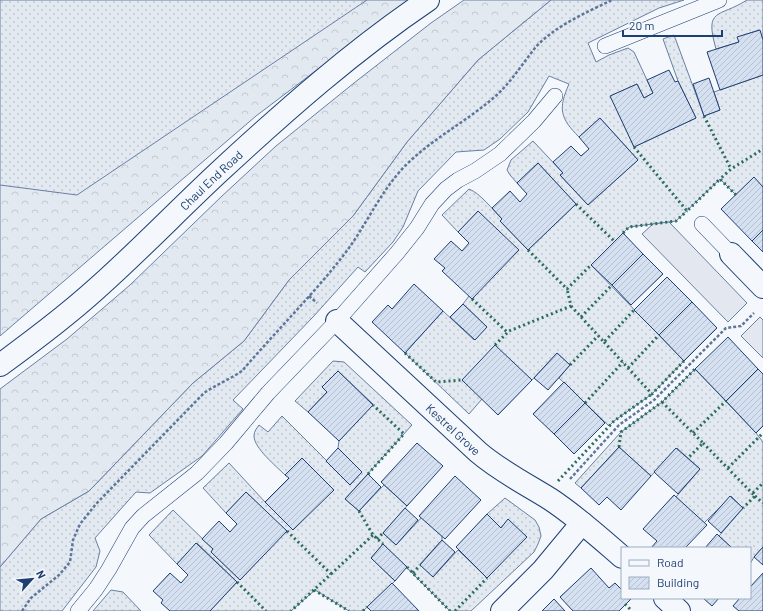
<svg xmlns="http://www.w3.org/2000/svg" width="763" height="611" font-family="Barlow,sans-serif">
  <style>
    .grass { fill: url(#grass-dots); stroke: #687fa3 }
    .forest { fill: url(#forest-crowns); stroke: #687fa3 }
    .parking { fill: #e3e8f0; stroke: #687fa3 }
    .building { fill: url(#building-hatch); stroke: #1d3f73 }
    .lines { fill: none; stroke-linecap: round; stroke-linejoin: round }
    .lane-casing { stroke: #1d3f73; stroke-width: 16 }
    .street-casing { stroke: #1d3f73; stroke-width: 24 }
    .secondary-casing { stroke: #1d3f73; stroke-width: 24 }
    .path { stroke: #5e769c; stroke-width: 2.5; stroke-dasharray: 3 2; stroke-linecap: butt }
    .lane { stroke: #f4f7fb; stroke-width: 15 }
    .street { stroke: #f4f7fb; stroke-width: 22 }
    .secondary { stroke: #f4f7fb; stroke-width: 22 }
    .hedge { stroke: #2c6c60; stroke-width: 3; stroke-dasharray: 2 3; stroke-linecap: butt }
    .labels { text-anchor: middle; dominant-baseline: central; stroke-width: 3; stroke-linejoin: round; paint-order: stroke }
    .street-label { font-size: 12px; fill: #1d3f73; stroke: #f4f7fb }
  </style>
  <defs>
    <pattern id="grass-dots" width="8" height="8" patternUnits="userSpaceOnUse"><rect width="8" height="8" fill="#e3e9f0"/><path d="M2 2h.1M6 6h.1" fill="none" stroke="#c2c9d1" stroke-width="1.8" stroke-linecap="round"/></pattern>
    <pattern id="forest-crowns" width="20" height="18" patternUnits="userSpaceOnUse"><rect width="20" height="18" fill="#e3e9f0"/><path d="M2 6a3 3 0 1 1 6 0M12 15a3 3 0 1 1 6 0" fill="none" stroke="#c2c9d1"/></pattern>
    <pattern id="building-hatch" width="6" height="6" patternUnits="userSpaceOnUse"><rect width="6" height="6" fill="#d5e0f0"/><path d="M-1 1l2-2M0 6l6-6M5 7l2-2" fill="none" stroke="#b6c1d1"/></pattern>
  </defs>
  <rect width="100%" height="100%" fill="#f4f7fb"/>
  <path class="grass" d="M 0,0 L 367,0 L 0,301 Z
    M 551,0 L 684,0 L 659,8 L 588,43 L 596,62 L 609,55 L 628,48 L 634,52 L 653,93 L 644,98 L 637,84 L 611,96 L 634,147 L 696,118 L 678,81 L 663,39 L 674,35 L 704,116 L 720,110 L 714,92 L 763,75 L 763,187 L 753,178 L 736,195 L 720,179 L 676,221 L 629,227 L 591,265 L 684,361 L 652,394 L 614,421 L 609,426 L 559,378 L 570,365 L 557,353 L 532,380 L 482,399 L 469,414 L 405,353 L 443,311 L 474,340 L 487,327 L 463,304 L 469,296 L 472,299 L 478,212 L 458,232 L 442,215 L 469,189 C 480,193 493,210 502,219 L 500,221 L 528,250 L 576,204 L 538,163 L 517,183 L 510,175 L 507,170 L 511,160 L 533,141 L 563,173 L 560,175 L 588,205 L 638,160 L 600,118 L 579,137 C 560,118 558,109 569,84 L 549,76 L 528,112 L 500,139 L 484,150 L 456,152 L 418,191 L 403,227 L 393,242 L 365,272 L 358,267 L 313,317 L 233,400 L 243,409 L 202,456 L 150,493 L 136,492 L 95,538 L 100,551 L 96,567 L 62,611 L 0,611 L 0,567 L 41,519 L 89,491 L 193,383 L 244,341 L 289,280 L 353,216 L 407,142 L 478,60 Z
    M 747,0 L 763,0 L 763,40 L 759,30 L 738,37 L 739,42 L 716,49 C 704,7 719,18 747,0 Z
    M 333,361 L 344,362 L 412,425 L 345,499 L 359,511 L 384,485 L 407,506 L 383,533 L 396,545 L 422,517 L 442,536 L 442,540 L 420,564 L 433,577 L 458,550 L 487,578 L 526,537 L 508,520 L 501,528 L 487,514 L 505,498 L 535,520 L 539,527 L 541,536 L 538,544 L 534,552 L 471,611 L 450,611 L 383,544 L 371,558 L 395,581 L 363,611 L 349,611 L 315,590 L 291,611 L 210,611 L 237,582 L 197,543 L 177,564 L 149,535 L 173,510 L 213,549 L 211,552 L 240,580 L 286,531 L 246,492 L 226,513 L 203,488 L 229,463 L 265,502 L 334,490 L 302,458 L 285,475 C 276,466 254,448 254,436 C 254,431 257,428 259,425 L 268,432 L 282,416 L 350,484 L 362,472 L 338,448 L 339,441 L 373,404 L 338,371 L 322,387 L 327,392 L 308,412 L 295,401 Z
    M 695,369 L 756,433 L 763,442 L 763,547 L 754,557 L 750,564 L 750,548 L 732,548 L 719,536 L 743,508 L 731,496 L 704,523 L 676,497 L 700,469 L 677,448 L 651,476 L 619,447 L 581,488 L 575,483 L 621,432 L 662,402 Z
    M 111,590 L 123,592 L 141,611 L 93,611 Z"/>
  <path class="forest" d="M 367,0 L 409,0 L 256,116 L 0,336 L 0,185 L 77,195 Z
    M 464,0 L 551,0 L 478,60 L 407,142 L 353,216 L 289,280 L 244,341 L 193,383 L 89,491 L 41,519 L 0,567 L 0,389 L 67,339 L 130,285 L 222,196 L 276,146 L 354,83 L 431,23 Z"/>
  <path class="parking" d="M 669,222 L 747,303 L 728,322 L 642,234 L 653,224 Z
    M 760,317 L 763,320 L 763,358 L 741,336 Z"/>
  <path class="building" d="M 760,30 L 763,40 L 763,75 L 720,90 L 707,52 L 739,42 L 737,37 Z
    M 669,70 L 675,82 L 678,81 L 696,118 L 634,147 L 610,96 L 637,84 L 644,98 L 653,93 L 647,80 Z
    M 709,78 L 720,110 L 704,116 L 693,84 Z
    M 600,118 L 638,160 L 588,205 L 560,175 L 563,173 L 553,162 L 571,146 L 581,156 L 589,149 L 579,137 Z
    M 538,163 L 576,204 L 528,250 L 500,221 L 502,219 L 492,208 L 510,191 L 520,202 L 527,194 L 517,183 Z
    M 754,177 L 763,187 L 763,230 L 752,241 L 721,209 Z
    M 478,211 L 519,250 L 472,299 L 442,271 L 445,268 L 434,259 L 451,241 L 462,251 L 469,243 L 458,232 Z
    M 763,230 L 763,252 L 752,241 Z
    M 623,233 L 643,254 L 612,285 L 591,265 Z
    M 643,254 L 663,274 L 631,305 L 612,285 Z
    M 667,277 L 692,302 L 659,335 L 634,310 Z
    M 414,284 L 443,311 L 405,353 L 372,322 L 388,305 L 392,309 Z
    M 692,302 L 717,328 L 684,361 L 659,335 Z
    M 463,304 L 487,327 L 475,340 L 450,317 Z
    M 728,337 L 758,369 L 726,401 L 695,369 Z
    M 495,345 L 532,380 L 498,415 L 462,380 Z
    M 557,353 L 570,365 L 548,390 L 534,378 Z
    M 758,369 L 763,374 L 763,426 L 756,433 L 726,401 Z
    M 338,371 L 373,405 L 339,441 L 308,412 L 327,392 L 322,387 Z
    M 564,382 L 585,403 L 554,434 L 533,414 Z
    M 585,403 L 605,423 L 574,454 L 554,434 Z
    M 417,443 L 443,466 L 407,506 L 381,482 Z
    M 619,447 L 651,476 L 621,510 L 607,497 L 599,505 L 581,488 Z
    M 338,448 L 362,472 L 350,485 L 326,461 Z
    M 676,448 L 700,469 L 678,494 L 654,472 Z
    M 302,458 L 334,490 L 293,530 L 265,502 L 289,478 L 285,475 Z
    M 368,474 L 381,487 L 359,511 L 345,499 Z
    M 455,476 L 481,500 L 445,539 L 419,516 Z
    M 246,492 L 287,531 L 240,580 L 211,552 L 213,549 L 202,539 L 219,521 L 230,532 L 237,524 L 226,513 Z
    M 674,495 L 707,525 L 685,548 L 651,548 L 657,541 L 643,529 Z
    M 730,496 L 743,508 L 721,533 L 708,521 Z
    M 405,508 L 418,520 L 396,545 L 383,533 Z
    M 487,514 L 501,528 L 508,519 L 527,537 L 487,578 L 456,547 Z
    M 717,534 L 719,536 L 732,548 L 705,548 Z
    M 442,540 L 455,552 L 433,577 L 420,565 Z
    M 196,543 L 237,582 L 210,611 L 170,611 L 161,603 L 163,600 L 153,591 L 170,573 L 181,583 L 188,575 L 177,564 Z
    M 383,544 L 407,567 L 395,581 L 371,558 Z
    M 763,547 L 763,565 L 754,557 Z
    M 591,568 L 609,588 L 615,583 L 622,590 L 622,598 L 631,599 L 619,611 L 573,611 L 560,597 Z
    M 763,573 L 763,611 L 739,611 L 733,606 L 740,598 L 750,598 L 750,587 Z
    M 392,583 L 419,611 L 371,611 L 367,607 Z
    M 703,598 L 719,598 L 712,606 Z
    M 554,599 L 565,611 L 542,611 Z"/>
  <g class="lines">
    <defs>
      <path id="lane" d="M 605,46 L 719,0
        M 702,224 L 731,254
        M 78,611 L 96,589 L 109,569 L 132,528 L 143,516 L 197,473 L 226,443 L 268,393 L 337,321 L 397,253 L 417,228 L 432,204 L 446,189 L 458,180 L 475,171 L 500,154 L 534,121 L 555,96"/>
      <g id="street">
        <path d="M 731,254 L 763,287"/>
        <path id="s1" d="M 337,321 L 478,452 C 500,471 526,484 550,499 C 576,516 599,537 622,557"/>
        <path d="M 665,598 L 679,611"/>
        <path d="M 502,611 L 543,570 L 582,523"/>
      </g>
      <g id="secondary">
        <path id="s2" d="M 0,365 C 33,341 65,317 95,290 C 138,252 178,210 220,171 C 286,110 354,50 428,0"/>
      </g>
    </defs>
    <use href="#lane" class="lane-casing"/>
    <use href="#street" class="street-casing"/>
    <use href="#secondary" class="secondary-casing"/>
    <path class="path" d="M 309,296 L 317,303
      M 570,479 L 619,425 L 654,400 L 726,328 L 741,326 L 754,313
      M 22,611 L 31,598 L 59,575 L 70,562 L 73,540 L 80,524 L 96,504 L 204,393 C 216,385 230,379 242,371 C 276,331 314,294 346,252 C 367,224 382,188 408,163 C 436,136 471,119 499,93 C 513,79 523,63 535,48 C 553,27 587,12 612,0"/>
    <use href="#lane" class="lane"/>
    <use href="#street" class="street"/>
    <use href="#secondary" class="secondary"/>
    <path class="hedge" d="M 704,116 L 731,169
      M 634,147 L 687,211 L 720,179
      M 736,195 L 720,179 L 731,169 L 763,149
      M 576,204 L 614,241
      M 623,233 L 629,227 L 676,221 L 687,211
      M 528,250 L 567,289 L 591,265
      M 472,299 L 507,332
      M 571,306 L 604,342 L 634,310
      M 581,317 L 612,285
      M 604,342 L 652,394 L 684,361
      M 495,345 L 509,331 L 571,306 L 567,289
      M 405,353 L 436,382 L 462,380
      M 570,365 L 598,336
      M 628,368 L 659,335
      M 662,402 L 703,443 L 688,458
      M 585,403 L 623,362
      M 693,433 L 726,401
      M 703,443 L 755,496 L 743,508
      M 619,447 L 621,432 L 662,402 L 695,369
      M 728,468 L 763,433
      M 368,474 L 404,434 L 373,405
      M 558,481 L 614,421 L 652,394
      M 753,493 L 763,483
      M 755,496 L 763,503
      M 359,511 L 373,535 L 383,544
      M 287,531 L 331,574 L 291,611
      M 377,539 L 383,533
      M 407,567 L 450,611
      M 413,573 L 420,565
      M 331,574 L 373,535
      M 237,582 L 266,611
      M 314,590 L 349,611
      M 625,604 L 632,611
      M 363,611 L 367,607
      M 455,611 L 487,578"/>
  </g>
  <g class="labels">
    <g class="street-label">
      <text stroke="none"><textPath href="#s2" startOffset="281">Chaul End Road</textPath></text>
      <text stroke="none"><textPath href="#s1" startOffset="159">Kestrel Grove</textPath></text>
    </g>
  </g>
  <rect x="621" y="547" width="130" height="52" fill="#f4f7fb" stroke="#9eadc5"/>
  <rect x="629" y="560" width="20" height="6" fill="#f4f7fb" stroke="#9eadc5"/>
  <text x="657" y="567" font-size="12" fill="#1d3f73">Road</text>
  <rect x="629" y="577" width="20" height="12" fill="url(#building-hatch)" stroke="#9eadc5"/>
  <text x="657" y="587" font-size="12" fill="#1d3f73">Building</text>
  <g transform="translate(32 579) rotate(63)" stroke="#f4f7fb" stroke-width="3" paint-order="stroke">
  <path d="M0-3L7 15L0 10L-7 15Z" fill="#1d3f73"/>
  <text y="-6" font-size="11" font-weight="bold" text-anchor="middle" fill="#1d3f73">N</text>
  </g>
  <path d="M623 30v6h99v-6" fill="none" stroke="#1d3f73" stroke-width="2"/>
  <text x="629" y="30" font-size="12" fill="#1d3f73" stroke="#f4f7fb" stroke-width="3" paint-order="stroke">20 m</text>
</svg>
